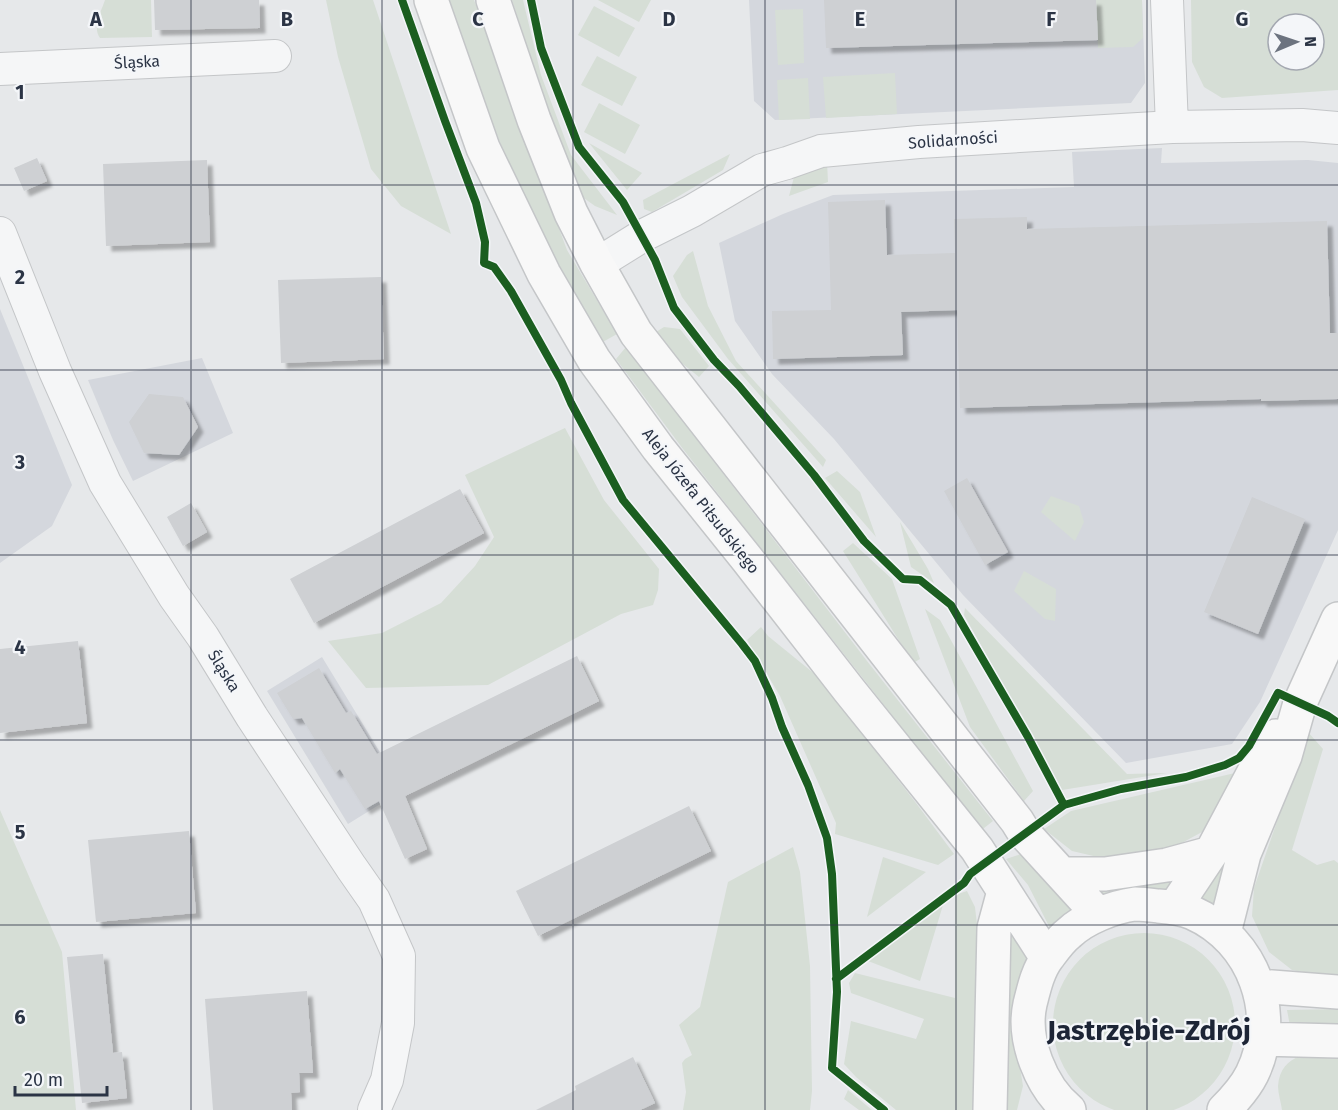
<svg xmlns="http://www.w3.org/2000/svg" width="1338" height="1110" font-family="'Fira Sans',sans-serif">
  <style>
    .built { fill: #d4d7dd }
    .green { fill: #d6ded6; fill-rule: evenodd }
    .building { fill: #ced0d3; filter: url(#shadow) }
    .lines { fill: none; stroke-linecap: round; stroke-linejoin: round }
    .street-casing { stroke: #c4c6c8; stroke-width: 34 }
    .secondary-casing { stroke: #c4c6c8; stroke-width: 36 }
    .street { stroke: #f5f6f7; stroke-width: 32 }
    .secondary { stroke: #f8f8f8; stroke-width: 33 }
    .cycleway-casing { stroke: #f4f6f9; stroke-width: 11 }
    .cycleway { stroke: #1b5e20; stroke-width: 8 }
    .grid { fill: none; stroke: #2b3445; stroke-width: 1.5; stroke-opacity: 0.55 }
    .labels { text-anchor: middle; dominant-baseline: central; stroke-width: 4.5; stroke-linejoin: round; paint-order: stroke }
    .street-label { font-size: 16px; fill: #2b3445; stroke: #f4f6f9 }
    .town-label { font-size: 28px; font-weight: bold; fill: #1d2536; stroke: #f4f6f9 }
    .grid-label { font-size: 20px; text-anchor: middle; font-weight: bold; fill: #2b3445; stroke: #f4f6f9; stroke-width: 4.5; stroke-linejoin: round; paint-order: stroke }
  </style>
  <defs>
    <filter id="shadow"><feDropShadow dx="5.5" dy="5.5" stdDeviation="1.5" flood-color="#0004"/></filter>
  </defs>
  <rect width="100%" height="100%" fill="#e6e8ea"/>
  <path class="built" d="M 749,0 L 1142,0 L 1145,83 L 1131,103 L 775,120 L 754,101 Z
    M 1162,148 L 1161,163 L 1308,160 L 1338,163 L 1338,530 L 1260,702 L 1232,744 L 1126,763 L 963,595 L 834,439 L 772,374 L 735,321 L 719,243 L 783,214 L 833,195 L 1074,187 L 1072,152 Z
    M 0,309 L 72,485 L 52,526 L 0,563 Z
    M 202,358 L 233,433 L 133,481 L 113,440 L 88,380 Z
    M 322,657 L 403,790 L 348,824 L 267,691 Z"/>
  <path class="green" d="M 105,0 L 151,0 L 152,37 L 100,38 C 92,27 101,12 105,0 Z
    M 326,0 L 373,0 L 451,234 L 401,206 L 371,169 L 338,57 Z
    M 447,0 L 474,0 L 567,250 L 617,334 L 601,343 L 559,273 L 503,150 L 458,35 Z
    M 512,0 L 523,0 L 541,75 L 571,155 L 617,215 L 595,206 L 581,196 L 554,128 Z
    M 598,0 L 651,0 L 639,22 Z
    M 1096,0 L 1142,0 L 1143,38 L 1133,47 L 1098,48 Z
    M 1191,0 L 1338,0 L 1338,90 L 1222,98 L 1204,87 L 1192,62 ZM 1278,24 L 1314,24 L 1314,60 L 1278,60 Z
    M 594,6 L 635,28 L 619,57 L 578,35 Z
    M 803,9 L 804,63 L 778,65 L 775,10 Z
    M 597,56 L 637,77 L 622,106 L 581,85 Z
    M 895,73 L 897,114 L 826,118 L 823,77 Z
    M 808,78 L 810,119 L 779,120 L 777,80 Z
    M 599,103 L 640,125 L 625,154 L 584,132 Z
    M 589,143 L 642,173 L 627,190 Z
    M 730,154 L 723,170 L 652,212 L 644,209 L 643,200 Z
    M 827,162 L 828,182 L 789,196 L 794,177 Z
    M 693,251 L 708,306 L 736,361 L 826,460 L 823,467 L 728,359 L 682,297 L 673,276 L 687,255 Z
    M 664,327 L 680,329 L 709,366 L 699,377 L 673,356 L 656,332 Z
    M 626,347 L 867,661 L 993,821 L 979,832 L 902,728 L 683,449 L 616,359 Z
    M 565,428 L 604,500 L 659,569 L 658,590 L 653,605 L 621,614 L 488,685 L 366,688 L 328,641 L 382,633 L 441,603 L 475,566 L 494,537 L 465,475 Z
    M 837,471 L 860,492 L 876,537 L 825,478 Z
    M 1051,496 L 1079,506 L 1084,522 L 1075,541 L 1041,512 Z
    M 900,522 L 928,569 L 934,583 L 911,567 Z
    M 853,543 L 892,579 L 920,659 L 913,663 L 843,551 Z
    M 1024,571 L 1056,589 L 1055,621 L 1045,619 L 1014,591 Z
    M 965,608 L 1127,774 L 1167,773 L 1062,790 L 964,615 Z
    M 925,609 L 940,620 L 1033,791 L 1024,801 L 970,727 Z
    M 761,627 L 768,636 L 816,675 L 916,803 L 954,854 L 938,865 L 835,834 L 836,823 L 780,696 L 747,640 Z
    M 1308,732 L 1323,749 L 1292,850 L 1317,865 L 1334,860 L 1338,863 L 1338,974 L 1319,975 L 1292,970 L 1269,952 L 1252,916 L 1254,888 Z
    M 1235,773 L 1220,810 L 1202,832 L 1167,851 L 1115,861 L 1072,851 L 1044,829 L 1071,811 Z
    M 0,810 L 62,952 L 76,1110 L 0,1110 Z
    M 1242,819 L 1217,891 L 1216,916 L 1192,905 Z
    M 793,847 L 800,872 L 810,966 L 812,1091 L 810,1110 L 683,1110 L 686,1092 L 682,1063 L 685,1059 L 692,1055 L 679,1025 L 700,1007 L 728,882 Z
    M 1021,854 L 1078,914 L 1053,934 L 1028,885 L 1006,859 Z
    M 883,857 L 926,872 L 867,917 Z
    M 1185,867 L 1178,888 L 1152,895 L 1128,897 L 1102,894 L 1089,887 Z
    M 967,891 L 975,907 L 981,960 L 976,1110 L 896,1110 L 856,1077 L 844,1064 L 851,1021 L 916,1039 L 924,1019 L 851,993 L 849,983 L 855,973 L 955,998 L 955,895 Z
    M 943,905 L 920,981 L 868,961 Z
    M 1007,917 L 1026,947 L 1031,967 L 1013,1024 L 1023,1086 L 1017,1110 L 1000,1110 Z
    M1053 1024a91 91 0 1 1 182 0a91 91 0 1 1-182 0Z
    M 1338,1009 L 1338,1025 L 1290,1026 L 1287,1010 Z
    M 1338,1051 L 1338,1110 L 1282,1110 C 1281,1102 1278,1094 1278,1086 C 1281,1052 1312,1053 1338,1051 Z
    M 848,1090 L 872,1110 L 859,1110 L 844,1099 Z"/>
  <path class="building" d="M 154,0 L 259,0 L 260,28 L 155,30 Z
    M 824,0 L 1096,0 L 1098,40 L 826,48 Z
    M 37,158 L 47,181 L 24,191 L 14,168 Z
    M 207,160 L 210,242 L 106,246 L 103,164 Z
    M 885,200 L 887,255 L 955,253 L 954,219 L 1027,217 L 1027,229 L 1327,221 L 1330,333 L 1338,333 L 1338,399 L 1261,401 L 1261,399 L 960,408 L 957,310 L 901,312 L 903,355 L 773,359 L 772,311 L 831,310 L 828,202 Z
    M 381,277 L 384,359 L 281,363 L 278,280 Z
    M 149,394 L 183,397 L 198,427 L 179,455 L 144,453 L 129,422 Z
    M 967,478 L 1008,552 L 985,565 L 944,491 Z
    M 460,489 L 484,533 L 314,623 L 290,579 Z
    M 1252,497 L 1305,519 L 1258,634 L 1204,612 Z
    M 191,503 L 207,532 L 183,546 L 167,517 Z
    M 78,641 L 87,723 L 0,733 L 0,649 Z
    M 577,656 L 599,701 L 405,796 L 427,849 L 405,859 L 379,801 L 365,809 L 340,769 L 335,773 L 302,718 L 293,719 L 277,693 L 319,668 L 346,713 L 351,711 L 377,754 Z
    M 689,806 L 711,851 L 538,936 L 516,891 Z
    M 189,831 L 196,913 L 96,922 L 88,840 Z
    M 103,954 L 113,1053 L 122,1052 L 127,1098 L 82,1103 L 67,957 Z
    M 307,991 L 313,1073 L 299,1073 L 300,1092 L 291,1093 L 292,1110 L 213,1110 L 205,999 Z
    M 633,1057 L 655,1103 L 640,1110 L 536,1110 L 576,1090 L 575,1086 Z"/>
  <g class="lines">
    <defs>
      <path id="street" d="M 1167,0 L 1172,127
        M 0,69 L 275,56
        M 0,233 L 55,371 L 105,483 L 174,596 L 203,637 L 252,717 L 351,867 L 374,900 L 399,956 L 398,1023 L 387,1080 L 374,1110
        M 597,264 L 642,236 L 692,211 L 762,170 L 787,163 L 821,151 L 919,142 L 1172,127 L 1302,125 L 1338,128"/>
      <path id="secondary" d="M 431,0 L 483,148 L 544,274 L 594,360 L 658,448 L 747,559 L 849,690 L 977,849 L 1047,958
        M 493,0 L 534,120 L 571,213 L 597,264 L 636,333 L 1017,821 L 1025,834 L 1098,914
        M 1062,874 L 1105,874 L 1167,865 L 1211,853
        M 1175,907 L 1211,853 L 1262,757 L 1276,736
        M 1224,933 L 1244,854 L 1285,756 L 1300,703 L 1338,619
        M 1259,986 L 1338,992
        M 1263,1039 L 1338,1041
        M 990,1110 L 994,928 L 1004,891
        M 1069,1110 C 1041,1087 1022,1040 1030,1004 C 1034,988 1038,970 1048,957 C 1054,949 1061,939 1069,933 C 1085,918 1113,907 1135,904 C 1142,904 1150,905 1158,906 C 1170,907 1182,908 1193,913 C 1254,940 1281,1015 1252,1074 C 1245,1088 1235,1099 1224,1110"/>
    </defs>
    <use href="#street" class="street-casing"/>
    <use href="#secondary" class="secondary-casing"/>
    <use href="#street" class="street"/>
    <use href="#secondary" class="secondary"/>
    <defs>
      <path id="cycleway" d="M 402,0 L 445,121 L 476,203 L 485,242 L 484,263 L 494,267 L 511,291 L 561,380 L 571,403 L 623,500 L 742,644 L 755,661 L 772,698 L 782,727 L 808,785 L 827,838 L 832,874 L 837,992 L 832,1068 L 884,1110
        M 531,0 L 541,48 L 579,147 L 623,202 L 655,260 L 674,308 L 714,360 L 739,386 L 814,475 L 864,541 L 903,579 L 920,580 L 951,605 L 1028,737 L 1064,805
        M 836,979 L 964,883 L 970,874 L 1064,805 L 1121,789 L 1186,777 L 1225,765 L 1239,758 L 1249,746 L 1278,693 L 1328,716 L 1338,723"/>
    </defs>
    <use href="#cycleway" class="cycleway-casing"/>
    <use href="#cycleway" class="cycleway"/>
  </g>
  <path class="grid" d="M 191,0 L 191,1110M 382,0 L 382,1110M 573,0 L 573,1110M 765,0 L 765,1110M 956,0 L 956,1110M 1147,0 L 1147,1110M 0,185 L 1338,185M 0,370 L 1338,370M 0,555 L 1338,555M 0,740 L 1338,740M 0,925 L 1338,925"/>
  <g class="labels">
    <g class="street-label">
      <text transform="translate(137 62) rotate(-3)">Śląska</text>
      <text transform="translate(953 140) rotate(-4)">Solidarności</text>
      <text transform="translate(701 501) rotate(52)">Aleja Józefa Piłsudskiego</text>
      <text transform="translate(224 671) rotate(58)">Śląska</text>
    </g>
    <g class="town-label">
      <text x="1149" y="1030">Jastrzębie-Zdrój</text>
    </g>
  </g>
  <g class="grid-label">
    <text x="96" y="26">A</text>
    <text x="287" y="26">B</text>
    <text x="478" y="26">C</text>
    <text x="669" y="26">D</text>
    <text x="860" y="26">E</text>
    <text x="1051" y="26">F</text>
    <text x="1242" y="26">G</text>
    <text x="20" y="99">1</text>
    <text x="20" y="284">2</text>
    <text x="20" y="469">3</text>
    <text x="20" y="654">4</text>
    <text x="20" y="839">5</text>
    <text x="20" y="1024">6</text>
  </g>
  <g transform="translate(1296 42) rotate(88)"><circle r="28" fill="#f4f6f9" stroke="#a4a8b1" stroke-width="1.5"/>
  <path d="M0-4.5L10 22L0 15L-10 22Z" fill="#6c737f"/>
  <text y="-9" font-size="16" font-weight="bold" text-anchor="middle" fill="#2b3445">N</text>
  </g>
  <path d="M15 1086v9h92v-9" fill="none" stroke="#2b3445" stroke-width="3"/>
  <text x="24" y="1086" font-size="18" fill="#2b3445" stroke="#f4f6f9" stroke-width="4.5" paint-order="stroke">20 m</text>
</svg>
